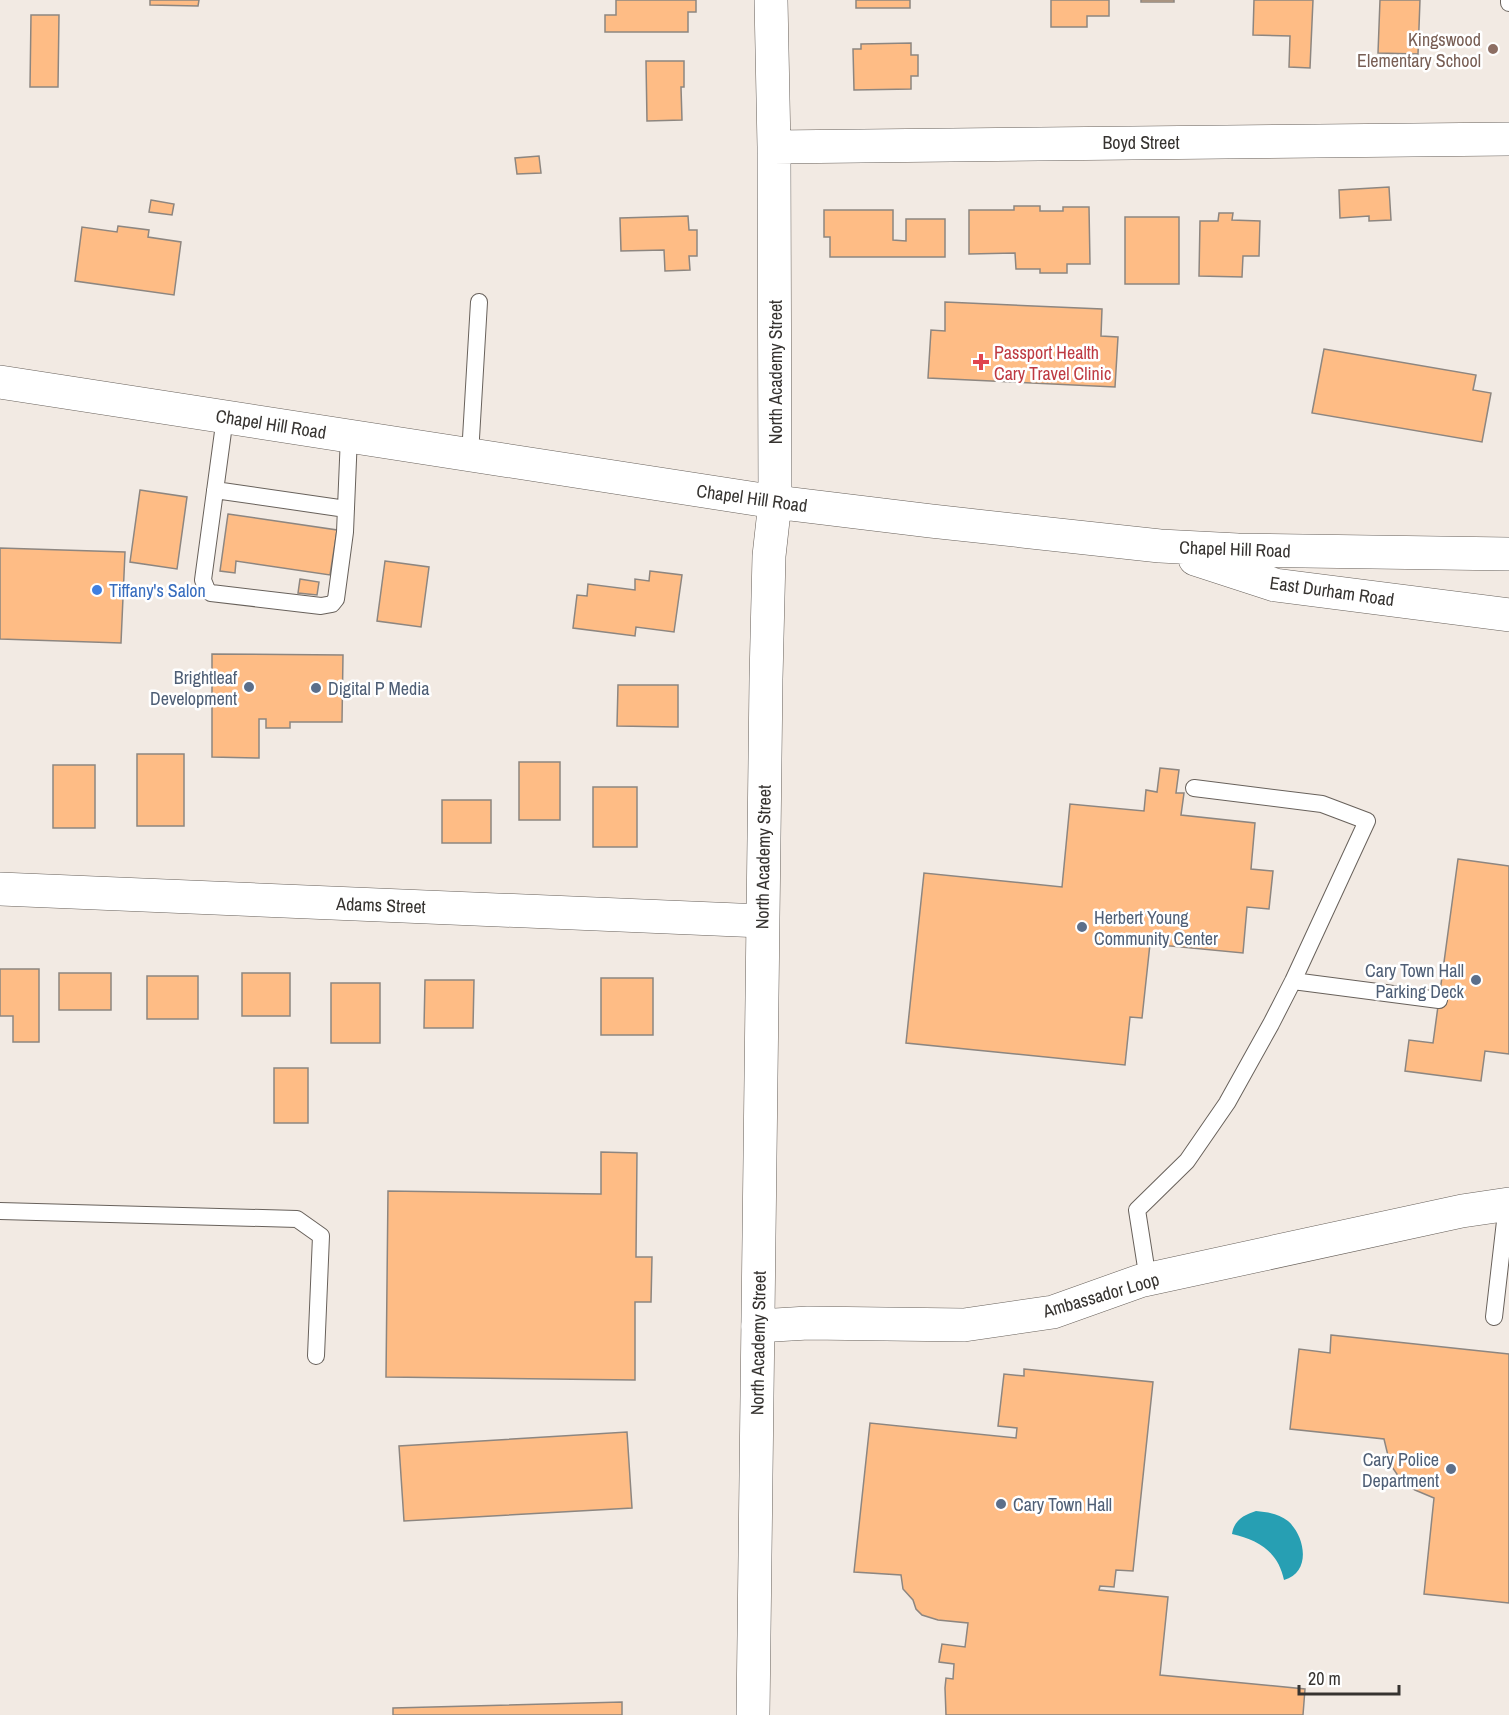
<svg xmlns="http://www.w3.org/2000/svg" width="1509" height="1715" font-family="'Archivo Narrow',sans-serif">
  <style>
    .water { fill: #279fb3 }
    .building { fill: #febc85; stroke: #8d8680; stroke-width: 1.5 }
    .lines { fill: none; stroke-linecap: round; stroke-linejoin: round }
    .lane-casing { stroke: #68615b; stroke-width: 18 }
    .street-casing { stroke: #68615b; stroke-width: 34 }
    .secondary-casing { stroke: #68615b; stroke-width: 34 }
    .lane { stroke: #fff; stroke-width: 16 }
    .street { stroke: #fff; stroke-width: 33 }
    .secondary { stroke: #fff; stroke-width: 33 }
    .education-dot { fill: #8d6e63; stroke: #fff; stroke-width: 2 }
    .health-dot { fill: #e0444e; stroke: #fff; stroke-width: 2 }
    .shop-dot { fill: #3f7fe0; stroke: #fff; stroke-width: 2 }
    .service-dot { fill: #5c6f8a; stroke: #fff; stroke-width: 2 }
    .labels { text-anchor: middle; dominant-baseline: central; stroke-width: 5; stroke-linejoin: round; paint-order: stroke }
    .education-label { font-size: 18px; fill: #785e54; stroke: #fff; text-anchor: end }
    .street-label { font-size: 18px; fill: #363330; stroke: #fff }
    .health-label { font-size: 18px; fill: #be3a42; stroke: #fff; text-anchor: start }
    .shop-label { font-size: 18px; fill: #366cbe; stroke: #fff; text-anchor: start }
    .service-label { font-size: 18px; fill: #4e5e75; stroke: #fff; text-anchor: end }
  </style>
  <rect width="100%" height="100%" fill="#f2eae3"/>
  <path class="water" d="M 1256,1511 C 1268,1512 1279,1514 1288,1521 C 1305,1536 1312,1572 1284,1580 C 1278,1551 1258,1540 1232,1534 C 1234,1520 1244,1515 1256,1511 Z"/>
  <path class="building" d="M 150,0 L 199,0 L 198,6 L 150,5 Z
    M 616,0 L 696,0 L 696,12 L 688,12 L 688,32 L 605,32 L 605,15 L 616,15 Z
    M 856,0 L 910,0 L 910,8 L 856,8 Z
    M 1051,0 L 1109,0 L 1109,16 L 1087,16 L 1087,27 L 1051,27 Z
    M 1141,0 L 1174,0 L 1174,2 L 1141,2 Z
    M 1254,0 L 1313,0 L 1310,68 L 1289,67 L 1290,36 L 1253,35 Z
    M 1380,0 L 1420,0 L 1418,54 L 1378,53 Z
    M 31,15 L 59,15 L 58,87 L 30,87 Z
    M 911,43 L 911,55 L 918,55 L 918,76 L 911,76 L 911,89 L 854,90 L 853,49 L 861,49 L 861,44 Z
    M 646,61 L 684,61 L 684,87 L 681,87 L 682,120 L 647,121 Z
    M 539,156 L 541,173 L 517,174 L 515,158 Z
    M 1389,187 L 1391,220 L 1369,221 L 1369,216 L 1340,218 L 1339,190 Z
    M 151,200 L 174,204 L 172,215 L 149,212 Z
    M 1014,206 L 1040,206 L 1040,211 L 1063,211 L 1063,207 L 1089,207 L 1090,264 L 1067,264 L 1067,273 L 1040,273 L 1040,269 L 1016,269 L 1015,253 L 969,254 L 969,210 L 1014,210 Z
    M 824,210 L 893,210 L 893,240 L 906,241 L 906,219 L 945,219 L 945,257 L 830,257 L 830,237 L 824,237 Z
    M 1219,213 L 1233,213 L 1232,220 L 1260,221 L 1259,256 L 1243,256 L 1242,277 L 1199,276 L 1200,221 L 1218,221 Z
    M 688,216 L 689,230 L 697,230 L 697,256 L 689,256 L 690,270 L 665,271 L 664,250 L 621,251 L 620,218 Z
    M 1125,217 L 1179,217 L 1179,284 L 1125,284 Z
    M 118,226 L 149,230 L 148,237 L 181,242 L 174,295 L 75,281 L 82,227 L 117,232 Z
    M 945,302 L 1102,309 L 1101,336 L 1118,337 L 1115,387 L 928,378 L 931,330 L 945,331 Z
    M 1324,349 L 1476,375 L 1473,390 L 1491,393 L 1482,442 L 1312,413 Z
    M 140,490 L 187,497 L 177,569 L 130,562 Z
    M 228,514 L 337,530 L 330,575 L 236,561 L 235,573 L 220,571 Z
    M 0,548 L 125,552 L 121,643 L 0,639 Z
    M 385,561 L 429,567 L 421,627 L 377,621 Z
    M 650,571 L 682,575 L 674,632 L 636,627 L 635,636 L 573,628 L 577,595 L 587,596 L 588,584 L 635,590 L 635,579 L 649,581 Z
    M 300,579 L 319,582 L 317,595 L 298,593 Z
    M 212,654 L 343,655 L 342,722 L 290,722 L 290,728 L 266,728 L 266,719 L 259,719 L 259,758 L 212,757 Z
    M 618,685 L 678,685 L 678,727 L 617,726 Z
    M 137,754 L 184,754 L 184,826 L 137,826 Z
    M 519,762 L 560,762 L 560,820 L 519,820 Z
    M 53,765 L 95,765 L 95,828 L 53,828 Z
    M 1160,768 L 1179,770 L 1176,793 L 1184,793 L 1181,815 L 1255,823 L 1251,869 L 1273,871 L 1269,909 L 1247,907 L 1243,953 L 1150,944 L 1142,1018 L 1130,1017 L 1125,1065 L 906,1043 L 924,873 L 1062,887 L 1070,804 L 1144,811 L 1146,790 L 1157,792 Z
    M 593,787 L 637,787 L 637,847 L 593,847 Z
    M 442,800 L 491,800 L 491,843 L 442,843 Z
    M 1458,859 L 1509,866 L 1509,1054 L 1485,1051 L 1481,1081 L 1405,1071 L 1409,1040 L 1433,1043 Z
    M 0,969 L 39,969 L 39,1042 L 13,1042 L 13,1016 L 0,1016 Z
    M 59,973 L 111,973 L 111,1010 L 59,1010 Z
    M 242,973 L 290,973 L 290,1016 L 242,1016 Z
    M 147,976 L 198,976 L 198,1019 L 147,1019 Z
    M 601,978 L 653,978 L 653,1035 L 601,1035 Z
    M 425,980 L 474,980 L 473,1028 L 424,1028 Z
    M 331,983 L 380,983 L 380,1043 L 331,1043 Z
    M 274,1068 L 308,1068 L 308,1123 L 274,1123 Z
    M 601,1152 L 637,1153 L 636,1257 L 652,1257 L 651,1302 L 635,1302 L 635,1380 L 386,1377 L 388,1191 L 601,1194 Z
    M 1331,1335 L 1509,1354 L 1509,1603 L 1424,1594 L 1434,1498 L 1415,1490 L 1403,1483 L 1390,1464 L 1384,1439 L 1290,1429 L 1299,1349 L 1330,1353 Z
    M 1024,1369 L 1153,1382 L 1133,1571 L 1116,1570 L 1114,1587 L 1100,1586 L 1099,1590 L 1168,1597 L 1160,1675 L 1305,1689 L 1303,1715 L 946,1715 L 945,1688 L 946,1678 L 953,1679 L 954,1664 L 939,1662 L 942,1644 L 965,1647 L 968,1623 L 938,1620 L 922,1615 L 916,1609 L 913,1600 L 903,1589 L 901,1575 L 854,1572 L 870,1423 L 1016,1438 L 1017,1428 L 998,1426 L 1004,1374 L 1024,1376 Z
    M 627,1432 L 632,1508 L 404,1521 L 399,1446 Z
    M 622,1702 L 622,1715 L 393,1715 L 393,1708 Z"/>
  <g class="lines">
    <defs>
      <path id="lane" d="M 1509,3 L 1509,0
        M 225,417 L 203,580 L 207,590 L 211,593 L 321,606 L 332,604 L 336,599 L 345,532 L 349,436
        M 470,455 L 479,302
        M 215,490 L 346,509
        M 1293,981 L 1439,1000
        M 0,1211 L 297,1219 L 321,1236 L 316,1356
        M 1148,1280 L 1137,1210 L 1187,1161 L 1227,1103 L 1271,1024 L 1293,981 L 1367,821 L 1322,804 L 1194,788
        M 1494,1317 L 1507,1204"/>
      <path id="street" d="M 771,0 L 774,147 L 775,502
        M 774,147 L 1509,139
        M 0,889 L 762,921
        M 758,1326 L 808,1323 L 964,1325 L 1053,1312 L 1140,1281 L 1462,1211 L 1509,1204"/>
      <path id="secondary" d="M 0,382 L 775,502 L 931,521 L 1160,546 L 1238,550 L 1509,554
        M 1195,559 L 1275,585 L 1509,615
        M 753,1715 L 766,679 L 769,556 L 775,502"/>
    </defs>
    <use href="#lane" class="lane-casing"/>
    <use href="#street" class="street-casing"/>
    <use href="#secondary" class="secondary-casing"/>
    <use href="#lane" class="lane"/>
    <use href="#street" class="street"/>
    <use href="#secondary" class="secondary"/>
  </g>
  <circle class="education-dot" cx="1493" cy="49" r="6"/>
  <path class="health-dot" d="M978 353h6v6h6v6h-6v6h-6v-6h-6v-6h6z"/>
  <circle class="shop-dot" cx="97" cy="590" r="6"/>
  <g class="service-dot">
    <circle cx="249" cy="687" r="6"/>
    <circle cx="316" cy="688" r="6"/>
    <circle cx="1082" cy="927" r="6"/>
    <circle cx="1476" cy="980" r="6"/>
    <circle cx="1451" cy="1469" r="6"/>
    <circle cx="1001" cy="1504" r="6"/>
  </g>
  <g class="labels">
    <g class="education-label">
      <text x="1481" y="39">Kingswood<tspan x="1481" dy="21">Elementary School</tspan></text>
    </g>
    <g class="street-label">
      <text x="1141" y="142">Boyd Street</text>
      <text transform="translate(775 372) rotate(-90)">North Academy Street</text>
      <text transform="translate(271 424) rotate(9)">Chapel Hill Road</text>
      <text transform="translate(752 498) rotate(8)">Chapel Hill Road</text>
      <text transform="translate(1235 549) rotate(2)">Chapel Hill Road</text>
      <text transform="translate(1332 591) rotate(8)">East Durham Road</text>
      <text transform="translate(763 857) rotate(-89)">North Academy Street</text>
      <text transform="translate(381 905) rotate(2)">Adams Street</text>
      <text transform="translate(1101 1295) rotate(-16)">Ambassador Loop</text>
      <text transform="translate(758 1343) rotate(-89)">North Academy Street</text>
    </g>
    <g class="health-label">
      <text x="994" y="352">Passport Health<tspan x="994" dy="21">Cary Travel Clinic</tspan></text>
    </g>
    <g class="shop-label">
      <text x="109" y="590">Tiffany's Salon</text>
    </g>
    <g class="service-label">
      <text x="237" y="677">Brightleaf<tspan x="237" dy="21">Development</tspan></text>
      <text x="328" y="688" text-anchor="start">Digital P Media</text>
      <text x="1094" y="917" text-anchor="start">Herbert Young<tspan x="1094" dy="21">Community Center</tspan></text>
      <text x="1464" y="970">Cary Town Hall<tspan x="1464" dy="21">Parking Deck</tspan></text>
      <text x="1439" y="1459">Cary Police<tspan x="1439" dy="21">Department</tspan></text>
      <text x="1013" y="1504" text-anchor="start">Cary Town Hall</text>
    </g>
  </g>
  <path d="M1299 1685v9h100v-9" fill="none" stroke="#363330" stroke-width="3"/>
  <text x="1308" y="1685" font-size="18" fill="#363330" stroke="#ffffff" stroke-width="4.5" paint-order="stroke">20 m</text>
</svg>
